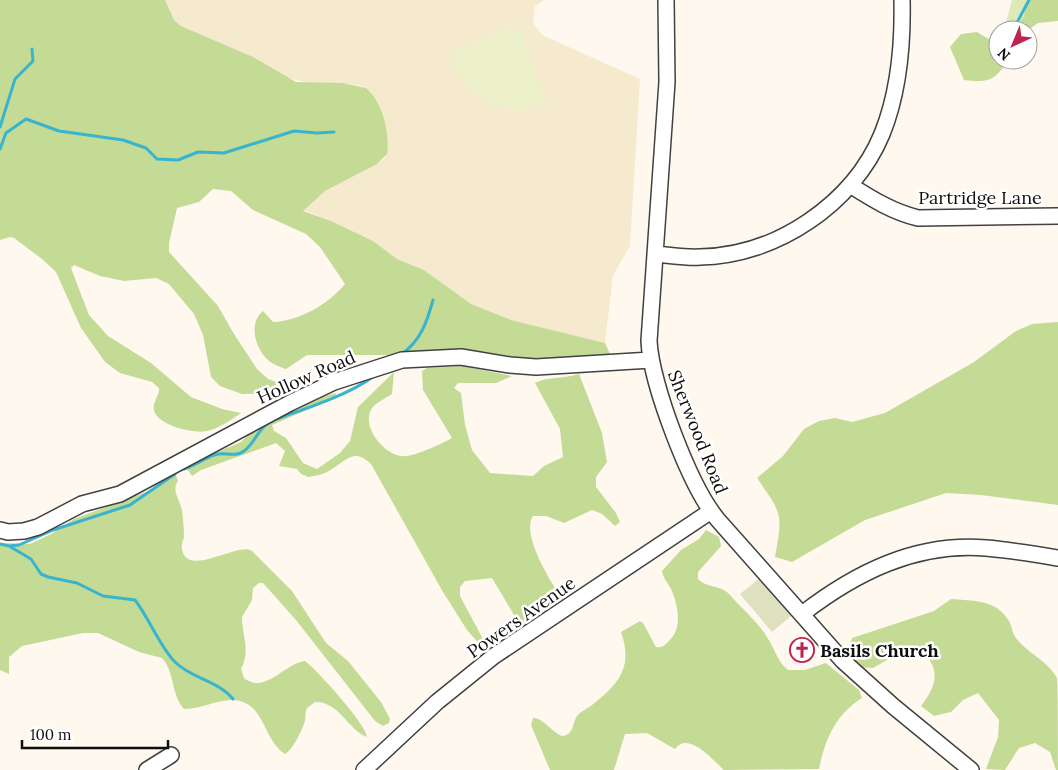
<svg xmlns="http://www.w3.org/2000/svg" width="1058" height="770" font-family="Lora,serif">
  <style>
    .farmland { fill: #f5e9ce }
    .green { fill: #ddeab7 }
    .forest { fill: #c4db96 }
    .cemetery { fill: #dee1bf }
    .pitch { fill: #ecf1c9 }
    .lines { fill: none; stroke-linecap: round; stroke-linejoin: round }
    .stream { stroke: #38b4cf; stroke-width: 3 }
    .minor-casing { stroke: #414141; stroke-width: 18 }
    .minor { stroke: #fff; stroke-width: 15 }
    .labels { text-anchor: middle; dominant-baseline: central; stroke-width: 5; stroke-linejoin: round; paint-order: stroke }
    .street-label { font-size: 18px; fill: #0e0e0e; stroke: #fff }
    .poi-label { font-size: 18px; font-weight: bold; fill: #0e0e0e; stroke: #fff; text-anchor: start }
  </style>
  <rect width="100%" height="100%" fill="#fff8ee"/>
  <path class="farmland" d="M 165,0 L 544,0 L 535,6 L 533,23 L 542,35 L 640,79 L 630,246 L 613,275 L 605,343 L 511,320 L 471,304 L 424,270 L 397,259 L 373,241 L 331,221 L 303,210 L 325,191 L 377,164 L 385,158 L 377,103 L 370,91 L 362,86 L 343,83 L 310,83 L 287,78 L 253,57 L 181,26 L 174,20 Z"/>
  <path class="green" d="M 1012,0 L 1053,0 L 1013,30 L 1004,30 Z"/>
  <path class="forest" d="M 0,0 L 165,0 L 174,20 L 181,26 L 253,57 L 296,82 L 343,83 L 366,88 C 383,102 390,134 387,154 L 377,164 L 325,191 L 303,211 L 331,221 L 373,241 L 397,259 L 424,270 L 471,304 L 511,320 L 605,343 L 610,354 L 532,359 L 463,350 L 424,351 L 388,355 L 307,355 L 286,369 C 280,367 272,364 268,360 C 255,348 248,323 263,311 L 273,322 C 299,321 329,304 345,284 L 320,247 L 306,234 L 253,210 L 231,191 L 213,189 L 199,202 L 177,208 L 169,243 L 169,252 L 218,306 L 234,334 L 257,369 L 268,379 L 292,387 L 280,393 L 242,394 L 220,386 L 211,377 L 203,335 L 194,314 L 169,284 L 156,278 L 124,281 L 100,276 L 74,265 L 71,268 L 89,315 L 108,336 L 151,363 L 191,397 L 222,409 L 241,413 C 231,420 220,428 207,431 C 195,434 161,426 155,413 C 150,404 160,396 159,388 L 152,382 L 120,373 L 105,362 L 81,328 L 56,272 L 42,259 L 14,238 L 10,237 L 0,240 Z
    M 1027,0 L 1058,0 L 1058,21 L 1038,23 L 1028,30 L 1016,30 L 1024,16 Z
    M 977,32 L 992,41 L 998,41 L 998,60 L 1008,60 C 995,81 988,83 964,80 L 950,47 L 961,34 Z
    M 1058,322 L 1058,505 L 981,495 L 946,493 L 865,520 L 792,562 L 775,557 C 783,513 782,514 757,478 L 783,456 L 804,429 L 819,421 L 835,418 L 852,422 L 885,413 L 974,362 L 1016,331 L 1032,324 Z
    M 462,366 L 512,376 L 496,383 L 458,383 L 454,388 L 461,393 L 465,425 L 472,450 L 490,473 L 533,476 L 544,466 L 563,457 L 560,429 L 535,383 C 549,376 564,379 579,374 L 602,433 L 607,462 L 596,477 L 596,487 L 616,513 L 620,522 L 615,526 L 602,514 L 592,510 L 564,523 L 546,516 L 533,516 C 521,533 549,579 559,594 L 559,599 L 520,625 L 492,578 L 465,581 L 460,587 L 460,596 L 483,639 L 485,644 L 482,647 L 467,630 L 443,592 L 371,464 C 352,446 345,463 327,472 C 321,475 314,476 308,477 L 301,474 L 297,469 L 279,466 L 285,451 L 276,443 L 201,470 L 192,476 L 185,466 L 241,442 L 251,432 L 308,400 L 336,393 L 335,398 L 272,425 L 274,431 L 286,438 L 303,463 L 317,469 L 340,453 L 350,441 L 358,407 L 394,372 L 392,394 C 386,398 377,402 373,407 C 359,424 383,454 401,456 C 412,458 441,444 452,438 L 423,390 L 422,371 L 427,368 Z
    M 175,472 L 178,481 C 171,489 180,501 182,510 C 183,519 184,528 184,537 C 183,541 181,545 182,549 C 187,579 239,541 252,551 L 292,591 L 326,643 L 348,661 L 381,702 L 390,719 L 389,723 L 383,726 L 375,721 L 296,620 L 263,583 L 259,583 L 253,588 L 252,600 L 242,617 C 242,636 251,650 241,669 L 244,678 C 265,695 285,663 305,661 C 317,670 367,725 367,737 C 348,730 339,701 315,702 L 307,708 C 305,712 306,715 305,720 C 304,727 292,751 285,754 C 262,739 265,699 230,700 C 214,701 200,709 184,709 C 171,695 175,672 162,658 L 139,652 L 98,633 L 83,633 L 22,646 L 9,657 L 9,674 L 0,670 L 0,543 L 30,544 L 51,534 L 74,519 L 154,489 Z
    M 706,530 L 719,537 L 721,546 L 698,572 L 698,579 C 708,589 721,584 731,596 C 743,610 758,622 767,637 C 775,649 777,661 788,670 L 805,670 L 826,663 L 859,690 L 862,698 C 835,715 825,740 819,769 L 724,770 C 714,761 688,730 675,749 L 647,733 L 625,734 L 614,770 L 550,770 L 531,725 L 533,718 C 542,717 552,732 562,736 C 574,735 572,724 577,716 C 580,712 588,708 592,705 C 620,683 633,666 621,632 L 640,621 L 643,623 L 656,647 C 662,648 665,645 669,641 C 683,628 678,605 671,589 C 668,583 663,578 662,571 L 681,550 L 699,539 Z
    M 951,599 C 973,601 996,599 1009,621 C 1012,626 1012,633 1016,638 C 1028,654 1046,659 1057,678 C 1058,685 1058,757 1058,770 L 1056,770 L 1050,752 L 1035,743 L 1019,748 L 1005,770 L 986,769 L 998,737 L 999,720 L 978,693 L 963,700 L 951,712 L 934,716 L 921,706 C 939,683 940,668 919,647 L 903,651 L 873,668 L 857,667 L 846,654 L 852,638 L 934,611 Z"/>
  <path class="cemetery" d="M 760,578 L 791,616 L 772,632 L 740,594 Z"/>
  <path class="pitch" d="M 511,26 L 521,31 L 546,102 C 506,125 462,91 449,53 Z"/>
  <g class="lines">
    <path class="stream" d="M 1013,30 L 1029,0
      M 0,127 L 15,79 L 33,61 L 32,49
      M 0,149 L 6,133 L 26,119 L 59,131 L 123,140 L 146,148 L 157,159 L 178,160 L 198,152 L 224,153 L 294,131 L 317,133 L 334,132
      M 402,354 C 421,340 427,322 433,300
      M 184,469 C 194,466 210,455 218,454 C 227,453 236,457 244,451 C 256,443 258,425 276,419 C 305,409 349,395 374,376
      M 0,544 L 9,546 L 19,545 L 53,530 L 130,505 L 175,474
      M 9,546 L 31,559 L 41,574 L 48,577 L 77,583 L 103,596 L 135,600 C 149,618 160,647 175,662 C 192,679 217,680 233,699"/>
    <defs>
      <path id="minor" d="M 666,0 L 667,82 L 649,341 C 651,384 690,487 718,520 L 843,661 L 893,706 L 971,770
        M 850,185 C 872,199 893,212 918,218 L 1058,216
        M 655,254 C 670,255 685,258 700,257 C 776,256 853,204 882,134 C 899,92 903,45 902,0
        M 0,530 L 8,532 L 24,531 L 38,527 L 82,504 L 120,494 L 290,403 L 334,382 L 402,360 L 461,357 L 510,365 L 536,367 L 651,360
        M 802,614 C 855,573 916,542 986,548 C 1010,550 1034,554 1058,558
        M 147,770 L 171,755
        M 364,770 L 437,702 L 494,656 L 711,511"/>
    </defs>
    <use href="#minor" class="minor-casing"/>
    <use href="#minor" class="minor"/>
  </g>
  <defs>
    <symbol id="church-ring" viewBox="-11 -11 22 22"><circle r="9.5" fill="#fff" stroke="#c0234d" stroke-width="1.5"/><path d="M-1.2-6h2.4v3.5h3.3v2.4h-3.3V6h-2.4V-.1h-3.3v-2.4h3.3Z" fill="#c0234d"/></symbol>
  </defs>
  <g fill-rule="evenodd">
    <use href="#church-ring" x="788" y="636" width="28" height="28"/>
  </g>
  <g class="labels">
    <g class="street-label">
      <text x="980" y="197">Partridge Lane</text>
      <text transform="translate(306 377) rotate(-24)">Hollow Road</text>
      <text transform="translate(698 432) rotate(68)">Sherwood Road</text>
      <text transform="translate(521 617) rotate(-35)">Powers Avenue</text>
    </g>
    <g class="poi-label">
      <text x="820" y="650">Basils Church</text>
    </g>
  </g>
  <g transform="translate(1013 45) rotate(224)"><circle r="24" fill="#ffffff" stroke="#9f9f9f"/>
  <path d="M0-4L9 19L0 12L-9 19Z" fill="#c0234d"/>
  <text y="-8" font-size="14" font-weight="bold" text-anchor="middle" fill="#0e0e0e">N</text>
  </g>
  <path d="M22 740v8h146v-8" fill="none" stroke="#0e0e0e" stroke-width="2.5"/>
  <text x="30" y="740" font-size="15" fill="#0e0e0e" stroke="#ffffff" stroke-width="4" paint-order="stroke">100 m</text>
</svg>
